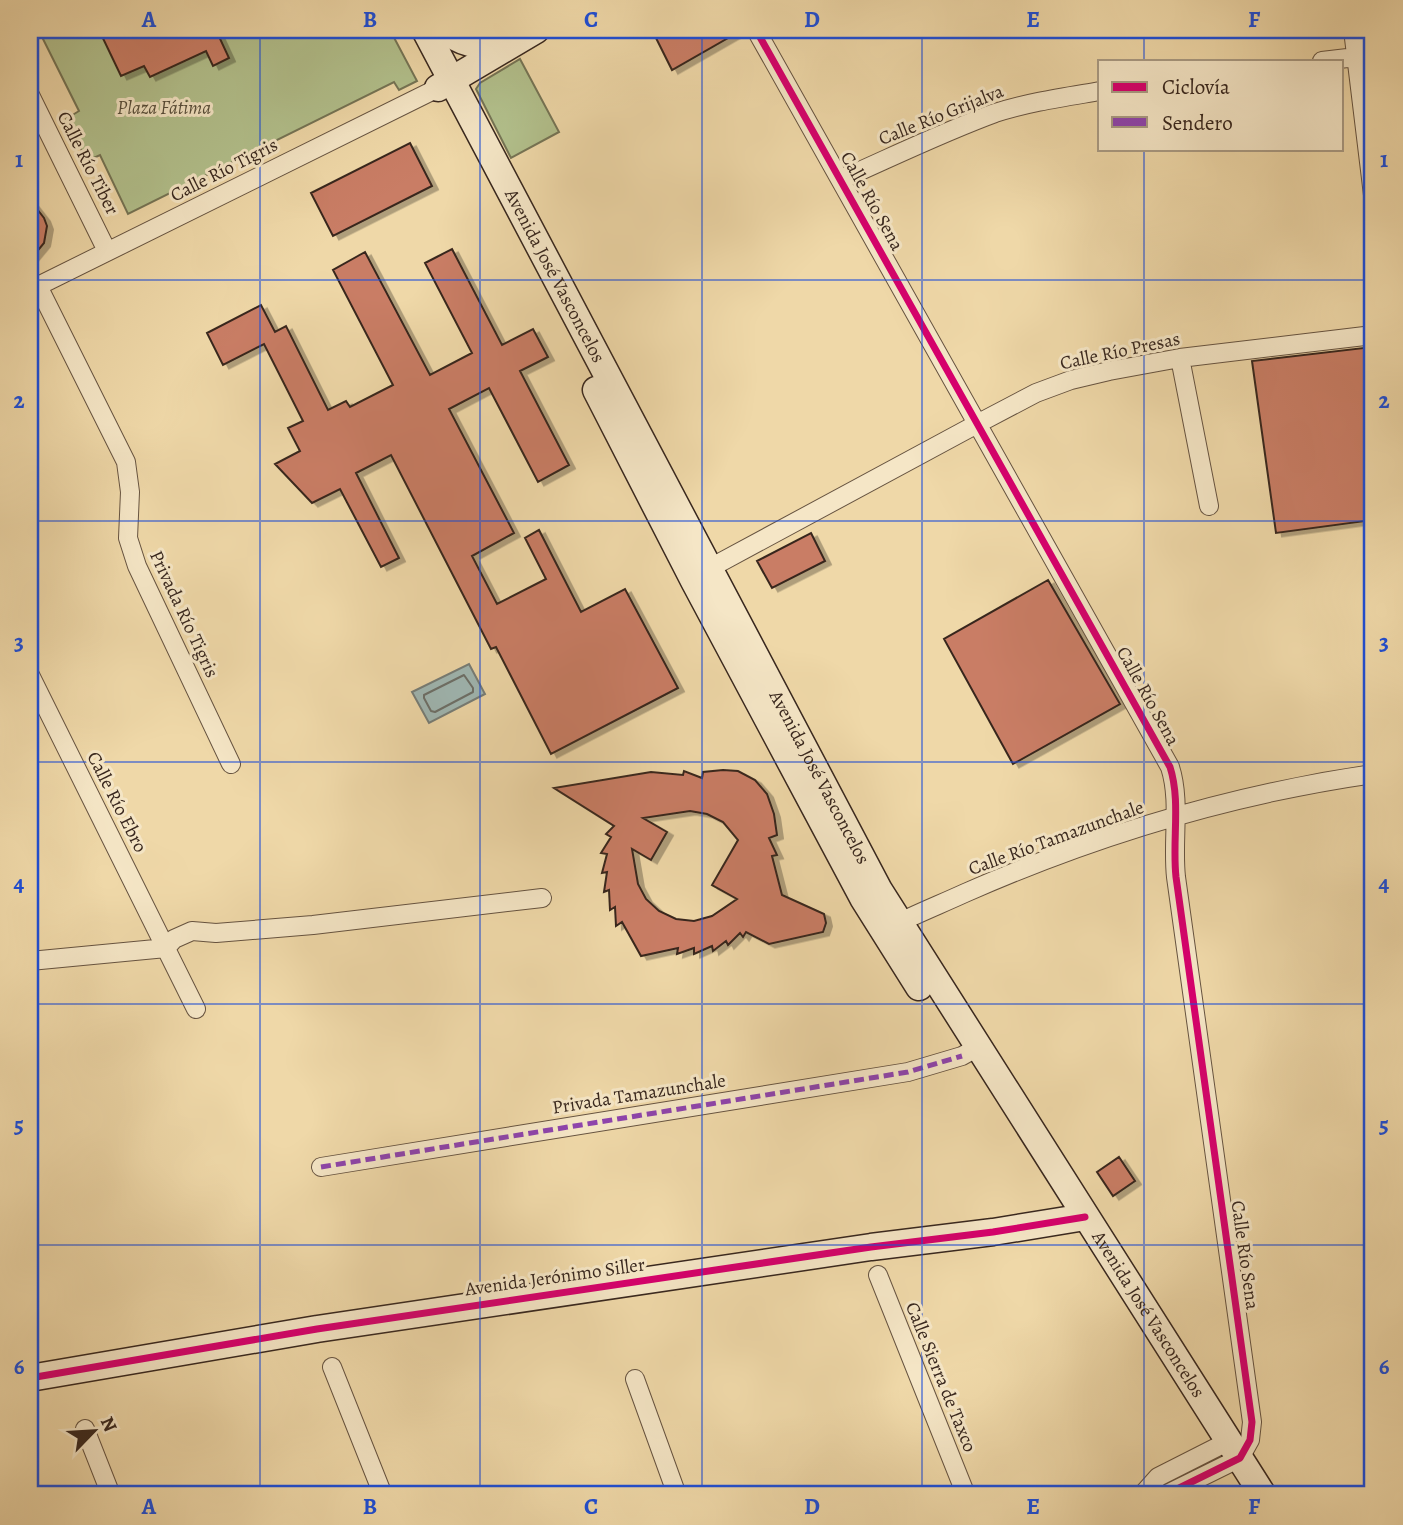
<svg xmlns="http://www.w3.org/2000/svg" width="1403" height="1525" font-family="Alegreya,serif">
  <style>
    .green { fill: #b2c08c; stroke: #757455; stroke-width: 2 }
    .water { fill: #9fb7b3; stroke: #767d77; stroke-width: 2 }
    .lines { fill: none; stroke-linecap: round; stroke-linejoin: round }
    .shore { stroke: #6c6f68; stroke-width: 2 }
    .building { fill: #c97d65; stroke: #38271e; stroke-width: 2; fill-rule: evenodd; filter: url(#shadow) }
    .street-casing { stroke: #665340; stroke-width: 20 }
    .secondary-casing { stroke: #38271e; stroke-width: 29 }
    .street { stroke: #f5e6c6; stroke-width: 18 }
    .secondary { stroke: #f5e6c6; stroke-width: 26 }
    .quiet { stroke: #8e44ad; stroke-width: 5; stroke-dasharray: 10 5; stroke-linecap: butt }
    .cycleway-casing { stroke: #f5e6c6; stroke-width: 11 }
    .cycleway { stroke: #d6006c; stroke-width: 7 }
    .grid { fill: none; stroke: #1d4ed8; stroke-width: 2; stroke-opacity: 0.55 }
    .labels { text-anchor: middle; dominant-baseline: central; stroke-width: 6; stroke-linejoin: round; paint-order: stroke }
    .park-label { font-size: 19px; font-style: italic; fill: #564d3a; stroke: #f5e6c6 }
    .street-label { font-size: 19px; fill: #38271e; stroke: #f5e6c6 }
    .neatline { fill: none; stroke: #1d4ed8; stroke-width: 2.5 }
    .grid-label { font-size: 23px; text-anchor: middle; font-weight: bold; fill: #1d4ed8 }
  </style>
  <defs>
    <filter id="shadow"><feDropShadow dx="6" dy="3.5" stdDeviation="0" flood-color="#0004"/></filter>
  </defs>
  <rect width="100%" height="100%" fill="#efd8a8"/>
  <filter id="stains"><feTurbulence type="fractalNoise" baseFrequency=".00286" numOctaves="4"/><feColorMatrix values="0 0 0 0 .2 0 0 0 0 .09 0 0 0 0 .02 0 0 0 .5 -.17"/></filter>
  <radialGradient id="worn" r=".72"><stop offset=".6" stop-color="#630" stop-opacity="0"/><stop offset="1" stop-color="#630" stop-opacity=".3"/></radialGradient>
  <path class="green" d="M 52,30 L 390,30 L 417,81 L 399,90 L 394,82 L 128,214 L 100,155 L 87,161 L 66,119 L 79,111 L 41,35 Z
    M 520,59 L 559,132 L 511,158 L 476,89 L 480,83 Z"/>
  <path class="water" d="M 469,664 L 485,694 L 429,723 L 412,692 Z"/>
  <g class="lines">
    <path class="shore" d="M 464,675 L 473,688 L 473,692 L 435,712 L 431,711 L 424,698 L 424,695 Z"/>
  </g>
  <path class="building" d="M 99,30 L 216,30 L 229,58 L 213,66 L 206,51 L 150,77 L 144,66 L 121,76 Z
    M 652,30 L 742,30 L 672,70 Z
    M 410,143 L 432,186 L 333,236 L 311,193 Z
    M 30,200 L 44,218 L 47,226 L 44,243 L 30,260 Z
    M 452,249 L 502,345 L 533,329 L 548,357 L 520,371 L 569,465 L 538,482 L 489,388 L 449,409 L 514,533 L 472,556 L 497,604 L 546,579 L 525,538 L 539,530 L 581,612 L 625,589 L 678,688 L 551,754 L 496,647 L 491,649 L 391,455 L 356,473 L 399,558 L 381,567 L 340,489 L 312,503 L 275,464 L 300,451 L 288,428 L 303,421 L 264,344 L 223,365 L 207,333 L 261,305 L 275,332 L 286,326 L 328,410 L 346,401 L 350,407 L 393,385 L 333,270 L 365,252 L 430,375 L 472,353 L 425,263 Z
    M 1372,347 L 1373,520 L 1276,533 L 1252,361 Z
    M 811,533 L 825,561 L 772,588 L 757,561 Z
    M 1048,580 L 1120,704 L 1013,764 L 944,639 Z
    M 723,770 L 738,771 L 755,780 L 767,794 L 774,814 L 777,835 L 769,838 L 777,855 L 772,856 L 782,895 L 824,914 L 826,923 L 823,932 L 769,944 L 746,932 L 743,937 L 740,933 L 728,945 L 726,941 L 713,951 L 712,946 L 694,954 L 694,948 L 677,954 L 678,948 L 641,956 L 622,922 L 616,926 L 615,907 L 610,910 L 609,890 L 604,892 L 607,872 L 602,873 L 607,854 L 601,853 L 611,837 L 606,834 L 614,826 L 554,788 L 651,772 L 683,775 L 684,771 L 702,778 L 703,772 ZM 690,811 L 707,814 L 723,822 L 738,840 L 712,885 L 737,899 L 712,916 L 694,921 L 676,919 L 659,911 L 646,899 L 638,884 L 632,849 L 651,860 L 667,832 L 643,818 Z
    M 1119,1157 L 1135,1181 L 1113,1196 L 1097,1172 Z"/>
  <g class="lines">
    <defs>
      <path id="street" d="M 756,30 L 1170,767 C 1181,801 1172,841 1176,877 L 1252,1422 L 1250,1440 L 1240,1458 L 1165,1495
        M 1353,30 L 1373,195
        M 1322,61 L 1373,55
        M 30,95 L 107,251
        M 842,179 C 892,157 943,132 995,113 C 1029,102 1065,97 1100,91
        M 38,286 L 126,462 L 130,492 L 128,538 L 137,566 L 231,764
        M 30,290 L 438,88
        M 1180,358 L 1209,506
        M 710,568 L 977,424 L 1036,393 L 1071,380 L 1109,371 L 1180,358 L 1373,335
        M 30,675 L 196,1009
        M 892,926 C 916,914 941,904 965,893 C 1094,836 1234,794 1373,774
        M 166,948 L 174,939 L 192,931 L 216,933 L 313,925 L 542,898
        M 30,961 L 166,948
        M 321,1167 L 908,1072 L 962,1056 L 978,1047
        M 878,1275 L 966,1495
        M 332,1367 L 383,1495
        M 635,1379 L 677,1495
        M 85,1429 L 111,1495
        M 1142,1495 L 1158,1477 L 1229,1441"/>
      <g id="secondary">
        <path id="s1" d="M 425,30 L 879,890 L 1263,1495"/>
        <path d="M 446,30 C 461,45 483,46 503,48"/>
        <path d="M 438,88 L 536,30"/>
        <path d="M 596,390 L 694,581 L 863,898 L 919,987"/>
        <path d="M 30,1378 L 317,1329 L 871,1247 L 993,1232 L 1085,1217"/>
      </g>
    </defs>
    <use href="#street" class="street-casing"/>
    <use href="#secondary" class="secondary-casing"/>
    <use href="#street" class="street"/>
    <use href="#secondary" class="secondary"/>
    <path class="quiet" d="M 321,1167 L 908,1072 L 962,1056"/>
    <defs>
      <path id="cycleway" d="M 756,30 L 1170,767 C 1181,801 1172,841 1176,877 L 1252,1422 L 1250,1440 L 1240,1458 L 1165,1495
        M 30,1378 L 317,1329 L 871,1247 L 993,1232 L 1085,1217"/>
    </defs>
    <use href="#cycleway" class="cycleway-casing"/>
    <use href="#cycleway" class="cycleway"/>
  </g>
  <path class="grid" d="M 260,30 L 260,1495M 480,30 L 480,1495M 702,30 L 702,1495M 922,30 L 922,1495M 1144,30 L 1144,61M 1144,149 L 1144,1495M 30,280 L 1373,280M 30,521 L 1373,521M 30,762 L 1373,762M 30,1004 L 1373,1004M 30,1245 L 1373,1245"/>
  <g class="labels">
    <g class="park-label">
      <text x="164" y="108">Plaza Fátima</text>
    </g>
    <g class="street-label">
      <text transform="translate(941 115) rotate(-22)">Calle Río Grijalva</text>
      <text transform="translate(88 163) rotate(63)">Calle Río Tiber</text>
      <text transform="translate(224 170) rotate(-27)">Calle Río Tigris</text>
      <text transform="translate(872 201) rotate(61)">Calle Río Sena</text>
      <text stroke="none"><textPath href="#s1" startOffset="278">Avenida José Vasconcelos</textPath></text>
      <text transform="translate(1120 351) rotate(-12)">Calle Río Presas</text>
      <text transform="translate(184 614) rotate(65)">Privada Río Tigris</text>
      <text transform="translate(1148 696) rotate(61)">Calle Río Sena</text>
      <text stroke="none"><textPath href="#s1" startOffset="845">Avenida José Vasconcelos</textPath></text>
      <text transform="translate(117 802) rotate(63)">Calle Río Ebro</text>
      <text transform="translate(1056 838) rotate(-20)">Calle Río Tamazunchale</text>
      <text transform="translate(639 1094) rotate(-9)">Privada Tamazunchale</text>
      <text transform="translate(1245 1255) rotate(82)">Calle Río Sena</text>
      <text transform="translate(555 1277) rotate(-8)">Avenida Jerónimo Siller</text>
      <text stroke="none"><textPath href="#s1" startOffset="1475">Avenida José Vasconcelos</textPath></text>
      <text transform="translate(941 1377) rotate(68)">Calle Sierra de Taxco</text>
    </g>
  </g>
  <rect width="1403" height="1525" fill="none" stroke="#efd8a8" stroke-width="77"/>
  <rect x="1098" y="60" width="245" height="91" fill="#f5e6c6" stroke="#a99a83" stroke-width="2"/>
  <rect x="1112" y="82" width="35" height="10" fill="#d6006c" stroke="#a99a83" stroke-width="2"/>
  <text x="1162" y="94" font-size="21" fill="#38271e">Ciclovía</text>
  <rect x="1112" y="117" width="35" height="10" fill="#8e44ad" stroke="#a99a83" stroke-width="2"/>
  <text x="1162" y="130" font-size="21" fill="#38271e">Sendero</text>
  <g transform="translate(94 1431) rotate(65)" stroke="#f5e6c6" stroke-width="5" paint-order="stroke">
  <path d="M0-5L12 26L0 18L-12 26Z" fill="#38271e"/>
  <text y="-10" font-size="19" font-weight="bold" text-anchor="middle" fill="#38271e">N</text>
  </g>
  <rect x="38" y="38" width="1326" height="1448" class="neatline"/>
  <g class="grid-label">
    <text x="149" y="27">A</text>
    <text x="370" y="27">B</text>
    <text x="591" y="27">C</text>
    <text x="812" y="27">D</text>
    <text x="1033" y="27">E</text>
    <text x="1254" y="27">F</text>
    <text x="19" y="167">1</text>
    <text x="1384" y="167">1</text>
    <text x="19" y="408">2</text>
    <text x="1384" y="408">2</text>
    <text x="19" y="650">3</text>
    <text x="1384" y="650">3</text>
    <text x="19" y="891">4</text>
    <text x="1384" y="891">4</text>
    <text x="19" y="1132">5</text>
    <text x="1384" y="1132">5</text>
    <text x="19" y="1374">6</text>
    <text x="1384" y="1374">6</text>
    <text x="149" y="1514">A</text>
    <text x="370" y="1514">B</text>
    <text x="591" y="1514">C</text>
    <text x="812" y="1514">D</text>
    <text x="1033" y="1514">E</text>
    <text x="1254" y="1514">F</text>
  </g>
  <rect width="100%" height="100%" filter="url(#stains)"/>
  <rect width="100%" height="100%" fill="url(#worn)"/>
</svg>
